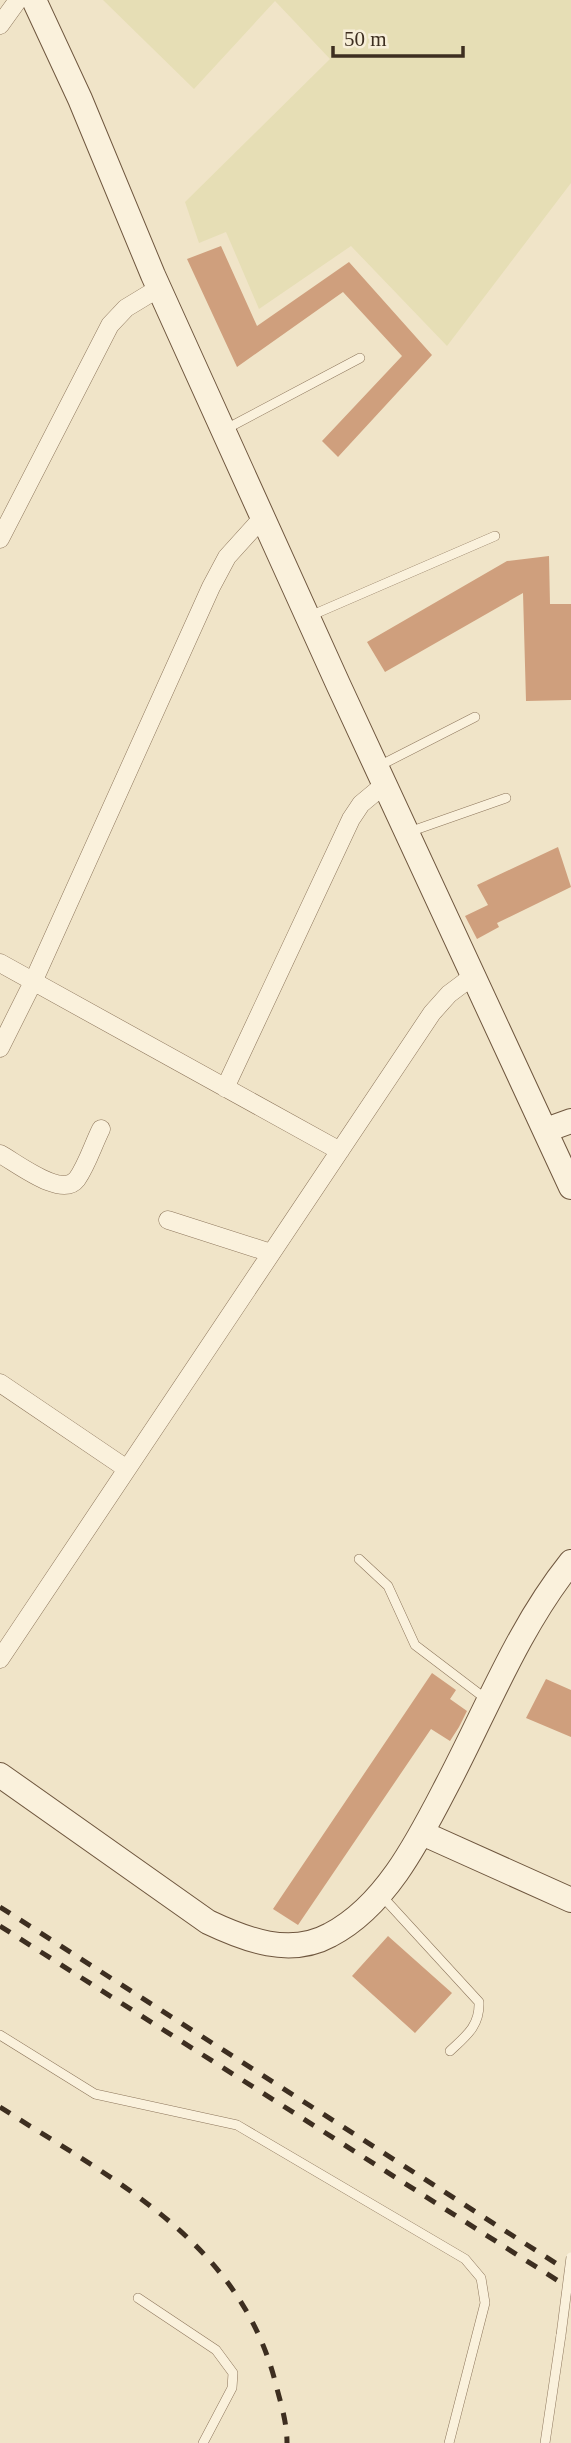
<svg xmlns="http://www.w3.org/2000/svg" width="571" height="2443" font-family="Georgia,serif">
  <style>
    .farmland { fill: #e6deb5 }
    .building { fill: #cf9f7d }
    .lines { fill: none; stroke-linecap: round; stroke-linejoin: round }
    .service-casing { stroke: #8d765c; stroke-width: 10 }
    .minor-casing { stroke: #8d765c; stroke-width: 19 }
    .secondary-casing { stroke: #6f573f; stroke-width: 26 }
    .service { stroke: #faf1dc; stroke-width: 9 }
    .minor { stroke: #faf1dc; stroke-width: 18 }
    .secondary { stroke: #faf1dc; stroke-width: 24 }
    .rail { stroke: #3d2e20; stroke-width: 5; stroke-dasharray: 12 12; stroke-linecap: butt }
    .service-bridge-casing { stroke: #8d765c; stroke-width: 10; stroke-linecap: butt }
    .service-bridge { stroke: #faf1dc; stroke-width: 9 }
  </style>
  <rect width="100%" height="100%" fill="#f0e4c8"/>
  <path class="farmland" d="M 103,0 L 571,0 L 571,183 L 447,346 L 351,246 L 259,309 L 226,232 L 199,243 L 185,202 L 330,59 L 275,1 L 194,89 Z"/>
  <path class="building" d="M 221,246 L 257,326 L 349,262 L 432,355 L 338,457 L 322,441 L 402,356 L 343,292 L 237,367 L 187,259 Z
    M 549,556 L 550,604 L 571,604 L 571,700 L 526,701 L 523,593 L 385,672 L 367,642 L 507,561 Z
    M 558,847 L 571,887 L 497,923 L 499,927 L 477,939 L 465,916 L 488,905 L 477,885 Z
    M 432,1673 L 456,1690 L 450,1699 L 467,1711 L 459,1727 L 450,1741 L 431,1729 L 298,1925 L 273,1909 Z
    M 546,1679 L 571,1690 L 571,1737 L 526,1718 Z
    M 388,1936 L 452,1993 L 415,2033 L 352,1976 Z"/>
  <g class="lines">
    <defs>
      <path id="service" d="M 226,429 L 360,358
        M 310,616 L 495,536
        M 379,766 L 475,717
        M 409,832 L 506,798
        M 359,1559 L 388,1586 L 415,1645 L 486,1699
        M 380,1894 L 479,2002 C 480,2026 466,2036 450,2051
        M 0,2035 L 95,2094 L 237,2125 L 465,2259 L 481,2278 L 485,2303 L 449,2443
        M 138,2298 L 216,2350 L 233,2373 L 232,2388 L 203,2443
        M 545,2443 L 561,2335"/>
      <path id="minor" d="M 0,25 L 18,0
        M 0,539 L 110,325 L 126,308 L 159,288
        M 0,963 L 340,1151
        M 0,1048 L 33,982 L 211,587 L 227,557 L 264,516
        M 225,1088 L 351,819 L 361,804 L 385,784
        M 0,1154 C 17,1163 62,1199 77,1179 C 87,1165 93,1145 101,1129
        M 168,1220 L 271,1253
        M 0,1383 L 127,1469
        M 0,1659 L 432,1013 L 449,994 L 473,976"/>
      <path id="secondary" d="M 34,0 L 80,99 L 153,275 L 338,684 L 571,1187
        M 546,1130 L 571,1121
        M 0,1775 L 208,1922 C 246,1940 290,1957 330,1935 C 386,1906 419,1839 447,1785 C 486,1711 518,1628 571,1562
        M 422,1833 L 571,1900"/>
    </defs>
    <use href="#service" class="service-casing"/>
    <use href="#minor" class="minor-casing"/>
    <use href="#secondary" class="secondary-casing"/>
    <use href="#service" class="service"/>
    <use href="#minor" class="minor"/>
    <use href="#secondary" class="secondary"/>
    <path class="rail" d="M 0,1907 L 571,2273
      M 0,1926 L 571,2289
      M 0,2107 C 113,2180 238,2240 275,2381 C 280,2401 287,2421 287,2443"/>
    <defs>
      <path id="service-bridge" d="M 561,2335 L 571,2257"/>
    </defs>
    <use href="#service-bridge" class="service-bridge-casing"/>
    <use href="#service-bridge" class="service-bridge"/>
  </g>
  <path d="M333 46v10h130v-10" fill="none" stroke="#3d2e20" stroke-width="3.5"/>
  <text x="344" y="46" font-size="21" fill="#3d2e20" stroke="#f7eed8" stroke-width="5" paint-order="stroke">50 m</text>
</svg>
